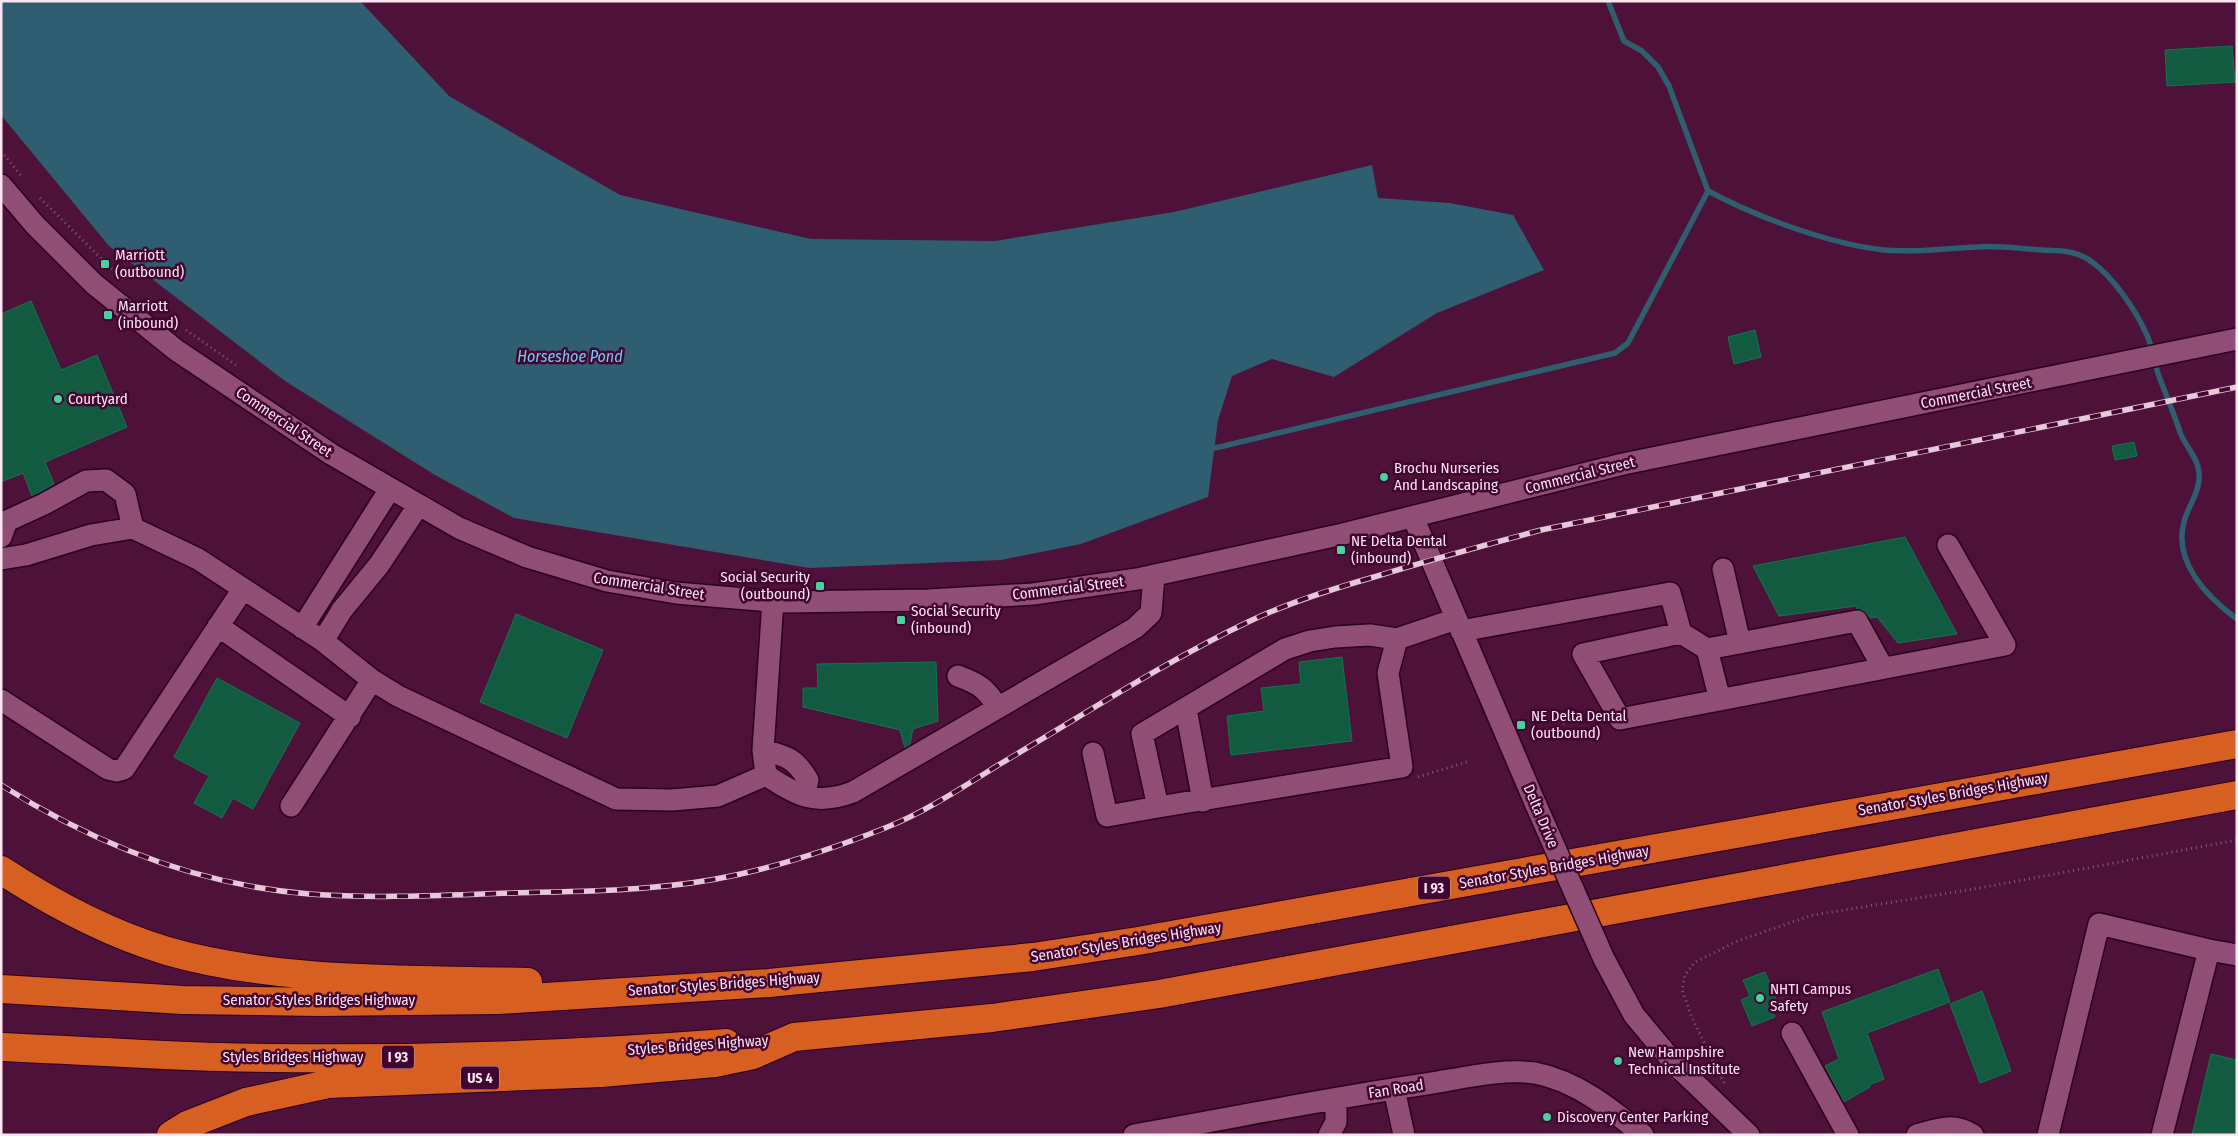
<svg xmlns="http://www.w3.org/2000/svg" width="2238" height="1136" font-family="'Fira Sans Condensed',sans-serif">
  <style>
    .water { fill: #2e5e6f }
    .lines { fill: none; stroke-linecap: round; stroke-linejoin: round }
    .stream { stroke: #2e5e6f; stroke-width: 5.5 }
    .building { fill: #125b41; stroke: #107554 }
    .minor-casing { stroke: #2c011f; stroke-width: 24 }
    .highway-casing { stroke: #2c011f; stroke-width: 30 }
    .path { stroke: #895878; stroke-width: 3; stroke-dasharray: 1 4; stroke-linecap: butt }
    .minor { stroke: #904e76; stroke-width: 21 }
    .highway { stroke: #d75f21; stroke-width: 28 }
    .rail-casing { stroke: #e5c8d9; stroke-width: 5.5 }
    .rail { stroke: #420430; stroke-width: 4; stroke-dasharray: 11; stroke-linecap: butt }
    .minor-bridge-casing { stroke: #2c011f; stroke-width: 24; stroke-linecap: butt }
    .minor-bridge { stroke: #904e76; stroke-width: 21 }
    .poi-dot { fill: #46d49e; stroke: #420430; stroke-width: 2 }
    .labels { text-anchor: middle; dominant-baseline: central; stroke-width: 5; stroke-linejoin: round; paint-order: stroke }
    .shield { fill: #420430; stroke: #c5a2b8; stroke-width: 1 }
    .shield-label { font-size: 14px; font-weight: bold; fill: #fde5f2 }
    .poi-label { font-size: 15px; fill: #fde5f2; stroke: #420430; text-anchor: start }
    .street-label { font-size: 15px; fill: #fde5f2; stroke: #420430 }
    .water-label { font-size: 16px; font-style: italic; fill: #6bcff3; stroke: #420430 }
  </style>
  <rect width="100%" height="100%" fill="#4e113a"/>
  <path class="water" d="M 1,1 L 360,1 L 449,96 L 620,195 L 811,239 L 995,241 L 1174,212 L 1372,165 L 1378,198 L 1450,203 L 1513,215 L 1544,270 L 1437,313 L 1334,377 L 1272,359 L 1232,376 L 1218,420 L 1208,497 L 1081,544 L 1001,560 L 809,568 L 514,518 L 435,475 L 285,381 L 109,246 L 1,115 Z"/>
  <g class="lines">
    <path class="stream" d="M 1608,1 L 1624,41 L 1642,51 L 1658,67 L 1669,86 L 1708,191 C 1757,217 1829,244 1884,250 C 1916,253 1946,248 1977,247 C 1999,245 2021,249 2042,250 C 2060,251 2077,250 2092,262 C 2113,277 2135,309 2146,333 C 2153,347 2154,364 2160,379 C 2167,397 2174,414 2180,432 C 2185,446 2198,458 2199,472 C 2201,492 2188,505 2184,522 C 2173,562 2207,597 2237,619
      M 1215,448 L 1615,353 L 1628,343 L 1708,191"/>
  </g>
  <path class="building" d="M 2232,46 L 2235,82 L 2167,86 L 2165,50 Z
    M 31,301 L 61,370 L 97,355 L 127,427 L 45,462 L 54,484 L 32,496 L 23,473 L 1,482 L 1,314 Z
    M 1755,330 L 1761,357 L 1734,364 L 1728,337 Z
    M 2134,442 L 2137,456 L 2115,460 L 2112,446 Z
    M 1905,537 L 1957,634 L 1898,643 L 1877,617 L 1870,618 L 1863,610 L 1857,609 L 1856,606 L 1779,616 L 1753,566 Z
    M 516,614 L 603,650 L 567,738 L 480,702 Z
    M 1342,657 L 1352,741 L 1231,755 L 1227,716 L 1264,711 L 1261,688 L 1301,684 L 1299,662 Z
    M 936,662 L 938,721 L 913,729 L 910,744 L 905,748 L 900,730 L 803,707 L 803,688 L 818,688 L 817,664 Z
    M 217,678 L 300,723 L 253,809 L 233,798 L 222,818 L 194,803 L 209,776 L 174,757 Z
    M 1938,969 L 1950,1002 L 1867,1033 L 1884,1079 L 1869,1085 L 1870,1087 L 1844,1102 L 1825,1066 L 1839,1059 L 1822,1012 Z
    M 1765,972 L 1780,1009 L 1773,1012 L 1775,1017 L 1752,1026 L 1741,1000 L 1750,996 L 1743,980 Z
    M 1982,991 L 2011,1071 L 1980,1083 L 1950,1004 Z
    M 2211,1054 L 2237,1060 L 2237,1135 L 2192,1135 Z"/>
  <g class="lines">
    <defs>
      <path id="minor" d="M 1,185 L 35,225 L 94,284 L 176,350 L 331,454 L 459,528 L 527,557 L 607,581 L 676,593 L 782,602 L 929,600 L 1033,594 L 1137,579 L 1343,534 L 1623,464 L 2237,339
        M 1413,517 L 1536,805
        M 1,537 L 7,521 L 44,504 L 86,481 L 106,480 L 125,494 L 133,528 L 198,559 L 323,641 L 372,680 L 398,696 L 616,799 L 672,800 L 718,796 L 766,775 C 797,796 816,806 853,792 L 1135,628 L 1151,613 L 1154,575
        M 1,559 L 26,555 L 91,535 L 133,528
        M 1723,569 L 1740,643
        M 218,626 L 350,717
        M 302,628 L 390,489
        M 1461,631 L 1670,593 L 1681,633 L 1583,654 L 1620,719 L 2005,645 L 1948,545
        M 1681,633 L 1707,649 L 1857,621 L 1883,668
        M 323,641 L 342,610 L 379,565 L 418,506
        M 1707,649 L 1720,700
        M 958,676 C 979,684 986,688 998,708
        M 1,700 L 108,769 L 117,771 L 124,769 L 243,589
        M 1186,709 L 1203,801
        M 763,750 C 786,756 795,758 808,780 L 804,795
        M 1093,753 L 1107,816 L 1158,807 L 1142,734 L 1285,649 L 1310,641 L 1335,637 L 1370,635 L 1397,639 L 1456,619
        M 766,775 L 763,750 L 773,601
        M 291,806 L 372,680
        M 1158,807 L 1402,767 L 1388,673 L 1397,639
        M 2209,950 L 2237,955
        M 1604,959 L 1634,1015 L 1674,1063 L 1749,1135
        M 1792,1033 L 1848,1135
        M 1394,1089 L 1404,1135
        M 1134,1135 C 1232,1118 1329,1098 1426,1084 C 1459,1079 1502,1068 1535,1073 C 1577,1081 1611,1109 1643,1135
        M 1329,1135 L 1336,1122 L 1336,1099
        M 1917,1135 C 1939,1129 1953,1122 1973,1135
        M 2048,1135 L 2099,924 L 2209,950 L 2162,1135"/>
      <path id="highway" d="M 1,870 C 53,904 107,933 167,951 C 278,983 412,979 528,982
        M 1,989 L 183,1000 L 320,1002 L 498,1000 L 769,983 L 1033,957 L 1138,941 L 2237,744
        M 1,1047 C 74,1050 147,1055 220,1057 C 388,1061 558,1056 726,1043
        M 171,1135 L 187,1125 L 246,1102 L 328,1084 L 601,1073 L 715,1063 L 753,1055 L 794,1037 L 992,1018 L 1159,994 L 2237,795"/>
    </defs>
    <use href="#minor" class="minor-casing"/>
    <use href="#highway" class="highway-casing"/>
    <path class="path" d="M 1,151 L 23,178
      M 40,198 L 124,281
      M 186,330 L 236,365
      M 1540,734 L 1594,710
      M 1418,777 L 1470,761
      M 1724,1083 L 1692,1018 L 1682,990 L 1685,975 L 1695,962 L 1740,940 L 1813,915 L 1980,888 L 2237,840"/>
    <use href="#minor" class="minor"/>
    <use href="#highway" class="highway"/>
    <defs>
      <path id="rail" d="M 1,785 C 93,843 198,885 309,894 C 377,899 446,895 514,893 C 588,891 664,891 736,875 C 787,864 837,847 885,828 C 925,812 963,787 1000,764 C 1082,716 1164,662 1250,621 C 1290,602 1332,589 1374,577 C 1429,560 1485,545 1541,530 L 2237,387"/>
    </defs>
    <use href="#rail" class="rail-casing"/>
    <use href="#rail" class="rail"/>
    <defs>
      <path id="minor-bridge" d="M 1536,805 L 1604,959"/>
    </defs>
    <use href="#minor-bridge" class="minor-bridge-casing"/>
    <use href="#minor-bridge" class="minor-bridge"/>
  </g>
  <g class="poi-dot">
    <rect x="100" y="259" width="10" height="10" rx="2.5"/>
    <rect x="103" y="310" width="10" height="10" rx="2.5"/>
    <circle cx="58" cy="399" r="5"/>
    <circle cx="1384" cy="477" r="5"/>
    <rect x="1336" y="545" width="10" height="10" rx="2.5"/>
    <rect x="815" y="581" width="10" height="10" rx="2.5"/>
    <rect x="896" y="615" width="10" height="10" rx="2.5"/>
    <rect x="1516" y="720" width="10" height="10" rx="2.5"/>
    <circle cx="1760" cy="998" r="5"/>
    <circle cx="1618" cy="1061" r="5"/>
    <circle cx="1547" cy="1117" r="5"/>
  </g>
  <g class="labels">
    <g class="shield">
      <rect x="1418" y="876.5" width="32" height="23" rx="4"/>
      <rect x="382" y="1045.5" width="32" height="23" rx="4"/>
      <rect x="461" y="1066.5" width="38" height="23" rx="4"/>
    </g>
    <g class="shield-label">
      <text x="1434" y="888">I 93</text>
      <text x="398" y="1057">I 93</text>
      <text x="480" y="1078">US 4</text>
    </g>
    <g class="poi-label">
      <text x="115" y="255">Marriott<tspan x="115" dy="17">(outbound)</tspan></text>
      <text x="118" y="306">Marriott<tspan x="118" dy="17">(inbound)</tspan></text>
      <text x="68" y="399">Courtyard</text>
      <text x="1394" y="468">Brochu Nurseries<tspan x="1394" dy="17">And Landscaping</tspan></text>
      <text x="1351" y="541">NE Delta Dental<tspan x="1351" dy="17">(inbound)</tspan></text>
      <text x="810" y="577" text-anchor="end">Social Security<tspan x="810" dy="17">(outbound)</tspan></text>
      <text x="911" y="611">Social Security<tspan x="911" dy="17">(inbound)</tspan></text>
      <text x="1531" y="716">NE Delta Dental<tspan x="1531" dy="17">(outbound)</tspan></text>
      <text x="1770" y="989">NHTI Campus<tspan x="1770" dy="17">Safety</tspan></text>
      <text x="1628" y="1052">New Hampshire<tspan x="1628" dy="17">Technical Institute</tspan></text>
      <text x="1557" y="1117">Discovery Center Parking</text>
    </g>
    <g class="street-label">
      <text transform="translate(1976 393) rotate(-11)">Commercial Street</text>
      <text transform="translate(284 422) rotate(34)">Commercial Street</text>
      <text transform="translate(1580 475) rotate(-14)">Commercial Street</text>
      <text transform="translate(649 586) rotate(9)">Commercial Street</text>
      <text transform="translate(1068 588) rotate(-7)">Commercial Street</text>
      <text transform="translate(1953 794) rotate(-10)">Senator Styles Bridges Highway</text>
      <text transform="translate(1541 816) rotate(67)">Delta Drive</text>
      <text transform="translate(1554 867) rotate(-10)">Senator Styles Bridges Highway</text>
      <text transform="translate(1126 942) rotate(-9)">Senator Styles Bridges Highway</text>
      <text transform="translate(724 984) rotate(-4)">Senator Styles Bridges Highway</text>
      <text x="319" y="1000">Senator Styles Bridges Highway</text>
      <text transform="translate(698 1045) rotate(-4)">Styles Bridges Highway</text>
      <text x="293" y="1057">Styles Bridges Highway</text>
      <text transform="translate(1396 1089) rotate(-9)">Fan Road</text>
    </g>
    <g class="water-label">
      <text x="570" y="356">Horseshoe Pond</text>
    </g>
  </g>
  <rect width="2238" height="1136" fill="none" stroke="#fde5f2" stroke-width="5"/>
</svg>
